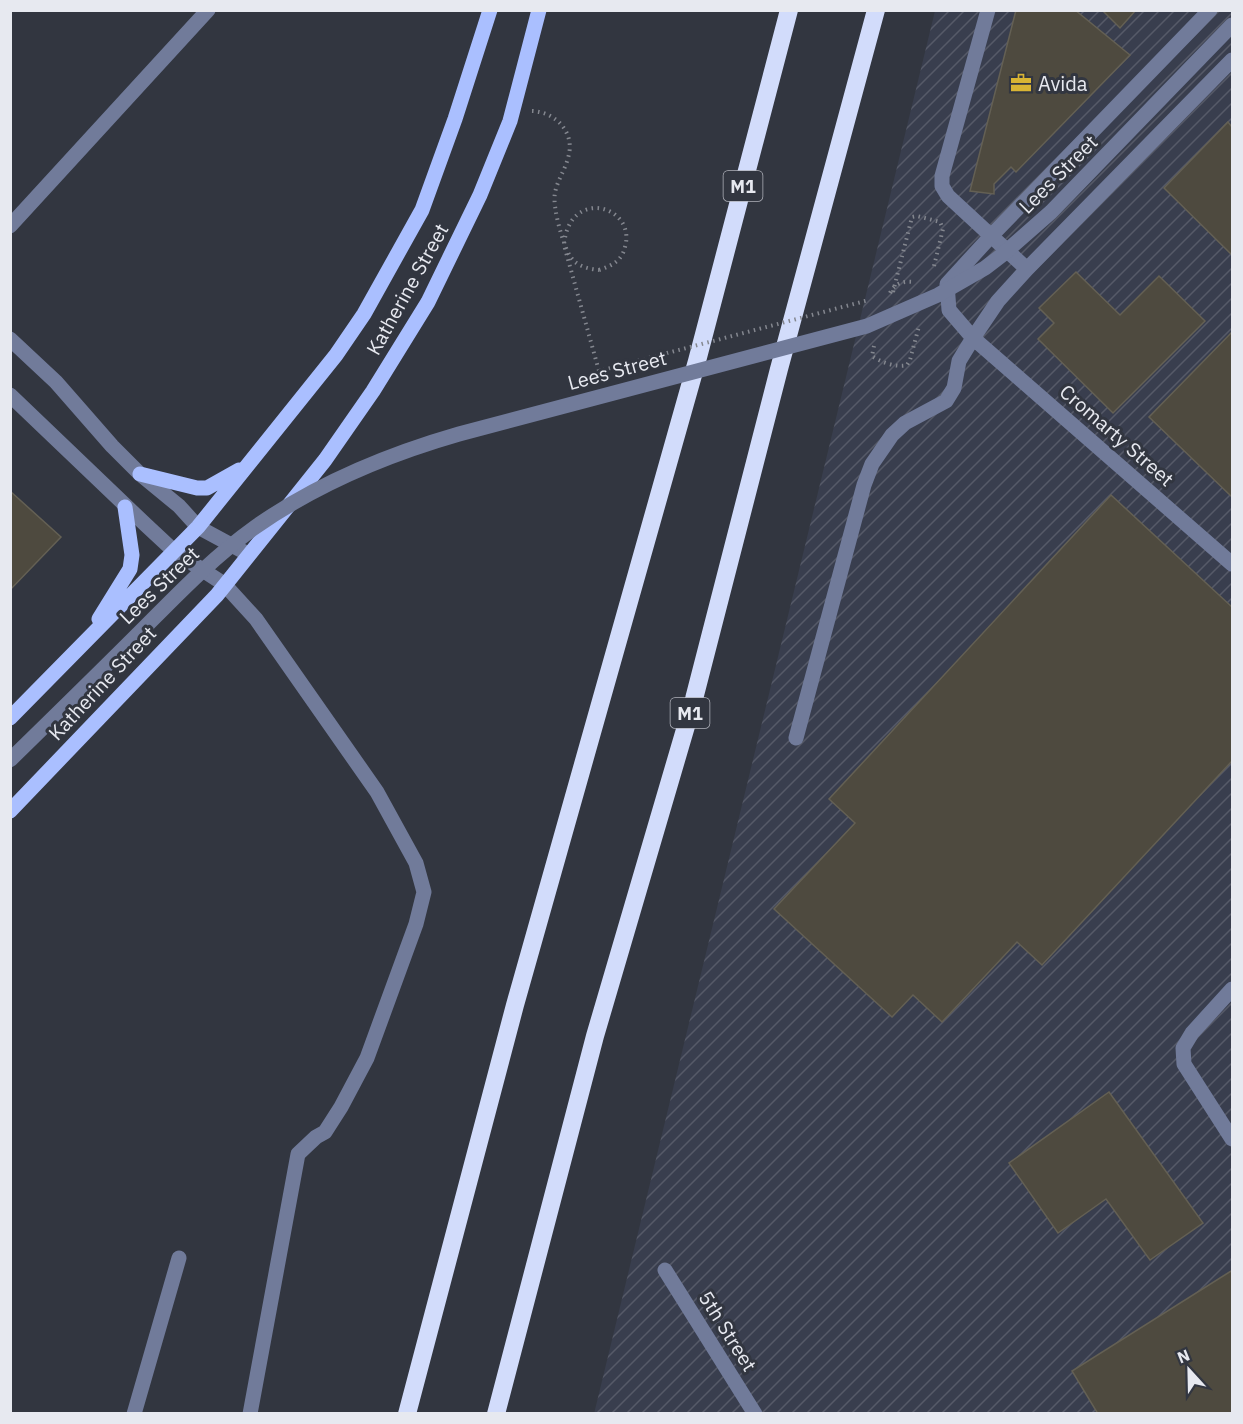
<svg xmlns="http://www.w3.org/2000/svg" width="1243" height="1424" font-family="'IBM Plex Sans',sans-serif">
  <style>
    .industrial { fill: url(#industrial-furrows) }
    .building { fill: #4e4a3f; stroke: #646054; stroke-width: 1.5 }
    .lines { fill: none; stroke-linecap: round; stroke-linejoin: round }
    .path { stroke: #84878f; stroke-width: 4; stroke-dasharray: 1.5 4.5; stroke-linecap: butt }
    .minor { stroke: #717b9a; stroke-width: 15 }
    .major { stroke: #aabfff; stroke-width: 15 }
    .highway { stroke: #d2dcfb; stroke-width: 18 }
    .path-bridge { stroke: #84878f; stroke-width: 4; stroke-dasharray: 1.5 4.5; stroke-linecap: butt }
    .minor-bridge { stroke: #717b9a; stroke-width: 15 }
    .labels { text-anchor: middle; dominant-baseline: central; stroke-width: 6; stroke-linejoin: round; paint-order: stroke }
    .shield { fill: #323640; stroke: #b1b3bb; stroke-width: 1.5 }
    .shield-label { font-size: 18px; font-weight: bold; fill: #e7e9f0 }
    .poi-label { font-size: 20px; fill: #e7e9f0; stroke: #323640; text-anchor: start }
    .street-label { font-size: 20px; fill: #e7e9f0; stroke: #323640 }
  </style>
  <defs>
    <pattern id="industrial-furrows" width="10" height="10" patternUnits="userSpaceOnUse" patternTransform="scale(1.5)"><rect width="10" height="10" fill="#393e4e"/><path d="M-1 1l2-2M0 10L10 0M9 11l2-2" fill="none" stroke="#565a68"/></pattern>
  </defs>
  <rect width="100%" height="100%" fill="#323640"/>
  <path class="industrial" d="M 935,11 L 1232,11 L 1232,1413 L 594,1414 Z"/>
  <path class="building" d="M 1016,10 L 1075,10 L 1130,55 L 1016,172 L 1011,167 L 994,184 L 994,194 L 970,191 Z
    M 1102,10 L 1136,10 L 1120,28 Z
    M 1228,122 L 1232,127 L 1232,255 L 1164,188 Z
    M 1076,272 L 1120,315 L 1159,276 L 1205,321 L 1113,413 L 1038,339 L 1054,323 L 1039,308 Z
    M 1232,332 L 1232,497 L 1149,417 Z
    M 10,491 L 61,537 L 10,590 Z
    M 1111,495 L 1232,607 L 1232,761 L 1042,965 L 1017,942 L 942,1022 L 913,995 L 892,1017 L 774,909 L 855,823 L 829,799 Z
    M 1109,1092 L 1203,1223 L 1150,1260 L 1106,1199 L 1058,1233 L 1009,1163 Z
    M 1231,1271 L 1232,1273 L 1232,1414 L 1098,1414 L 1072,1371 Z"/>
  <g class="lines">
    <path class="path" d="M 532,111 C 556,112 576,133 568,158 C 565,170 557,181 555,193 C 552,206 563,245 570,256 C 576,266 588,269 599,270
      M 934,266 L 943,229
      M 890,293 C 895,283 903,281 913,282
      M 874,346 L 872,356 C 880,362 897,368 907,365 L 910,360 L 919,326"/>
    <path class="minor" d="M 988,10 L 942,176 L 942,186 L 948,196 L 1027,269
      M 1210,10 L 991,236 L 947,284 L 949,310 L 973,338 L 1232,564
      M 10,226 L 208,10
      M 10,339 L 56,382 L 112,446 L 140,474 L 179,506 L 198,527 L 248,554
      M 10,395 L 146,525 L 175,552 L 224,584 L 256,619 L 377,792 L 416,863 L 424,892 L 416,924 L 367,1058 L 341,1107 L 325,1132 L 316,1137 L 298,1154 L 250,1414
      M 796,738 L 864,485 L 872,464 L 892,435 L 905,423 L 946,401 L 954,388 L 959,361 L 973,338 L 998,301 L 1027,269 L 1232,60
      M 1232,989 L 1192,1033 L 1183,1048 L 1184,1064 L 1232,1139
      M 665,1270 L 755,1414
      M 134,1414 L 179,1258"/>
    <path class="major" d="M 140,474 L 197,488 L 207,488 L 239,470
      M 99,619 L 130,569 L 132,555 L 125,507
      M 10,718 L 198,527 L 336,355 L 364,314 L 422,210 L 455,119 L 490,10
      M 10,811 L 217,595 L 325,460 L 373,391 L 428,302 L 480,195 L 510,121 L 539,10"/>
    <path class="highway" d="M 407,1414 L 515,1005 L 697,361 L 789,10
      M 496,1414 L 595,1036 L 694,699 L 779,369 L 876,10"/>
    <path class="path-bridge" d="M 599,270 C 611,266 622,261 625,247 C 637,206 569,186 564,245 L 599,371 L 869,300
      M 893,292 L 912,217 L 917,216 L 940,222 L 943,229"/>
    <path class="minor-bridge" d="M 10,760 C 54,717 97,675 140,632 C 176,596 212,558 254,528 C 316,484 386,455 459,434 L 867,326 L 938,295 L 985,268 L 1002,255 L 1051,212 L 1232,25"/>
  </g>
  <defs>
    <symbol id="office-bare" viewBox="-9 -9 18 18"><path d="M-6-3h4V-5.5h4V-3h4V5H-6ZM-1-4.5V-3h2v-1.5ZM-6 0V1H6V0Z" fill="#d8b434" stroke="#323640" stroke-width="2.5" paint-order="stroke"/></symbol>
  </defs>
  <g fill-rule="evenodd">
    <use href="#office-bare" x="1006" y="68" width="30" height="30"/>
  </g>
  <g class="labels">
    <g class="shield">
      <rect x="723.5" y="171" width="39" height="30" rx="4.5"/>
      <rect x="670.5" y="698" width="39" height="30" rx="4.5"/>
    </g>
    <g class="shield-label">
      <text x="743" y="186">M1</text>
      <text x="690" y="713">M1</text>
    </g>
    <g class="poi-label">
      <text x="1038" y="83">Avida</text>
    </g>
    <g class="street-label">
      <text transform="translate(1058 174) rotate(-45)">Lees Street</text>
      <text transform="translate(407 289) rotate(-61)">Katherine Street</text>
      <text transform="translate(617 370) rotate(-15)">Lees Street</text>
      <text transform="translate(1117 435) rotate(41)">Cromarty Street</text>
      <text transform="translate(159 585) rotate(-44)">Lees Street</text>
      <text transform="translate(102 683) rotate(-47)">Katherine Street</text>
      <text transform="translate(728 1331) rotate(58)">5th Street</text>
    </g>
  </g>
  <rect width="1243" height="1424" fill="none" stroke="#e7e9f0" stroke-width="24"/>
  <g transform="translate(1189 1370) rotate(338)" stroke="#323640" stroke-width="4.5" paint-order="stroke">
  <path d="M0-4.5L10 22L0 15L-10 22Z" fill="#e7e9f0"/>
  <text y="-9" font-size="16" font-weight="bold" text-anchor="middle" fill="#e7e9f0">N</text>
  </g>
</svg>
